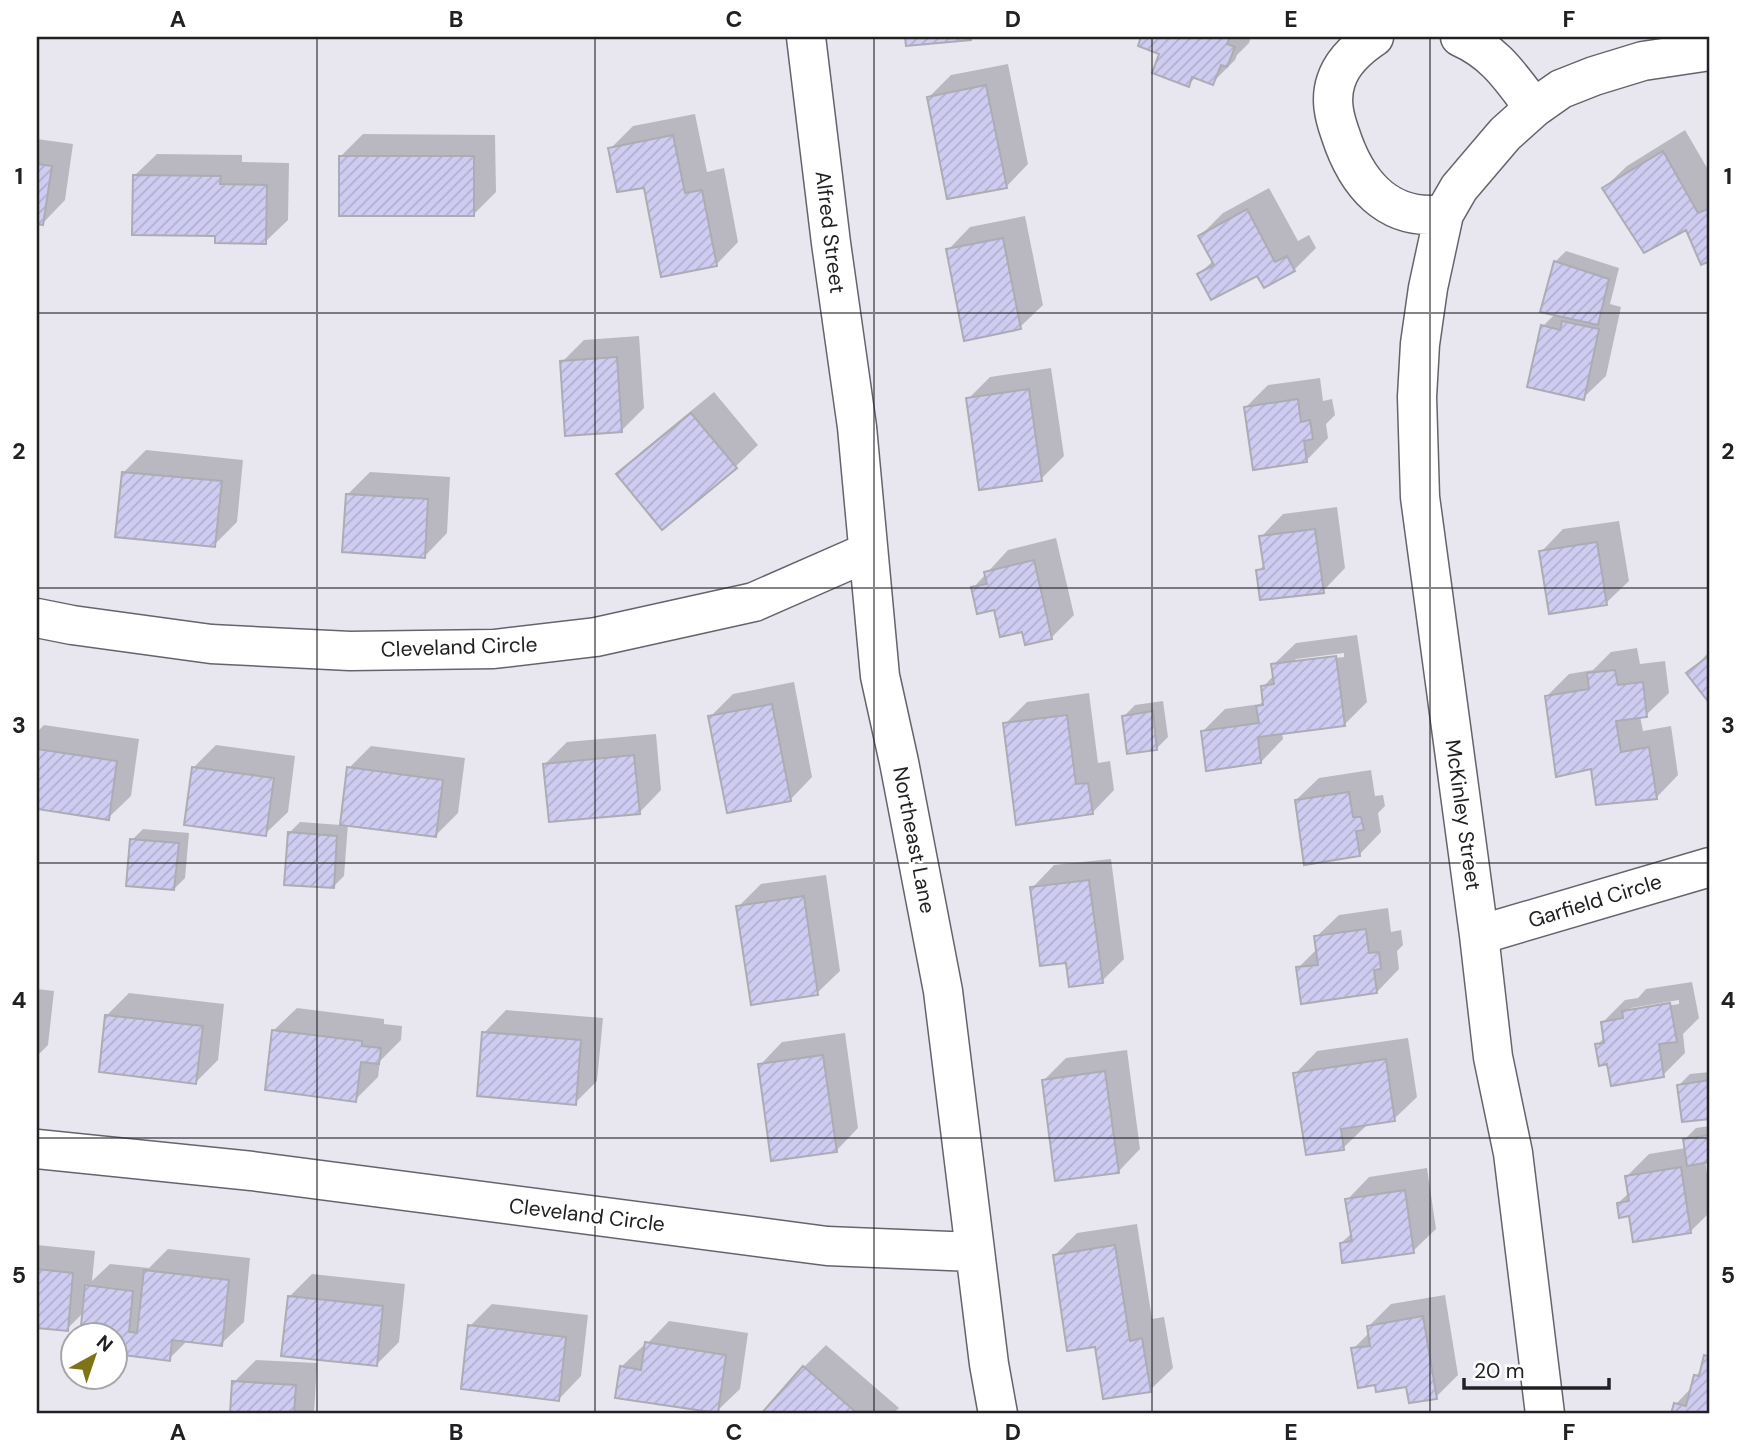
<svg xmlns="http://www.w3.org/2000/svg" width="1747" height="1451" font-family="'DM Sans',sans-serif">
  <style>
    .shadow { fill: #0003; fill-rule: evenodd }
    .building { fill: url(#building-hatch); stroke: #acacb4; stroke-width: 2 }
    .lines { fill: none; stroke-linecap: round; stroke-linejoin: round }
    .minor-casing { stroke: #65646c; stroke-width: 41 }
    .minor { stroke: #fff; stroke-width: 38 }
    .grid { fill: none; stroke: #212124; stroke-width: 2; stroke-opacity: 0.55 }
    .labels { text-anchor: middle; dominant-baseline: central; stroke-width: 5; stroke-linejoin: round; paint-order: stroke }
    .street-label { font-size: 21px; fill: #212124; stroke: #fff }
    .neatline { fill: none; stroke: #212124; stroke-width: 2.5 }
    .grid-label { font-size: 23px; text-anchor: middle; font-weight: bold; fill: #212124 }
  </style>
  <defs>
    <pattern id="building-hatch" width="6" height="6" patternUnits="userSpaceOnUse" patternTransform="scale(1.75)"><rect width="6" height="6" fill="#cfccf1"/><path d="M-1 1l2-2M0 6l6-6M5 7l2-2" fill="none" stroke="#b1afce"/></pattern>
  </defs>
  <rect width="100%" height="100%" fill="#e8e7f0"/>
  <path class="shadow" d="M 1143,37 L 1251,37 L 1249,43 L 1237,55 L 1235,60 L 1212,83 L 1196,77 L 1188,85 L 1161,53 L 1140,45 Z
    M 1008,64 L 1028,164 L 1006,187 L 928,98 L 951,75 Z
    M 695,114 L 707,172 L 724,168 L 738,242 L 716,265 L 645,186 L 610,149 L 633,126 Z
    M 1685,130 L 1710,173 L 1710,259 L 1702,262 L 1686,227 L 1604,188 L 1627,166 Z
    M 363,134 L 495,135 L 496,192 L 473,215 L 341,156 Z
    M 37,139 L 73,144 L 65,200 L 43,223 L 37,222 Z
    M 157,154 L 242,155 L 242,162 L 289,163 L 288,220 L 265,242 L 217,235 L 134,176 Z
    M 1269,188 L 1298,241 L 1309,235 L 1316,248 L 1294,270 L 1258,273 L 1199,274 L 1214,260 L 1200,236 L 1223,213 Z
    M 1025,216 L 1043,305 L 1020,327 L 948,250 L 970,227 Z
    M 1566,251 L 1619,268 L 1610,304 L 1621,307 L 1606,376 L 1583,398 L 1543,326 L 1555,314 L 1555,262 Z
    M 639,336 L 644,408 L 621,431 L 562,362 L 584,340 Z
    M 1051,368 L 1064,456 L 1041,479 L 968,399 L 990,377 Z
    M 1320,378 L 1323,401 L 1332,399 L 1335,415 L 1326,424 L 1328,438 L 1306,461 L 1246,407 L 1268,385 Z
    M 714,392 L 758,445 L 735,467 L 619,474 L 641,452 Z
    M 146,450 L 243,460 L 237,522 L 214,545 L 124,472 Z
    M 370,472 L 450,477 L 447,533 L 425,556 L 347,495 Z
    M 1337,507 L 1345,568 L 1323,591 L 1258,571 L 1265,564 L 1261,537 L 1283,514 Z
    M 1619,521 L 1629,581 L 1606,603 L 1541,552 L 1563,529 Z
    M 1056,538 L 1074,615 L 1051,638 L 1023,630 L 995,608 L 973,588 L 1008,550 Z
    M 1357,635 L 1367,702 L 1344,725 L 1282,733 L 1283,739 L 1261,762 L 1203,731 L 1225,709 L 1260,704 L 1264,700 L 1263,687 L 1274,675 L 1273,665 L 1296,643 ZM 1344,653 L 1344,657 L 1292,663 L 1296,659 Z
    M 1637,648 L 1640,664 L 1665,661 L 1669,693 L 1646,715 L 1640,716 L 1643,731 L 1671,726 L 1678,775 L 1656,798 L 1592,767 L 1547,696 L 1569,674 L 1593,670 L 1611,652 Z
    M 1710,651 L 1710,701 L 1689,673 Z
    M 794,682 L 812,777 L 790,800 L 710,717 L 733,694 Z
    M 1089,693 L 1098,763 L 1110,761 L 1114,790 L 1092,813 L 1005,724 L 1027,702 Z
    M 1163,701 L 1168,737 L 1157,748 L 1124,716 L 1135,705 Z
    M 44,725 L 139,739 L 131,796 L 108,818 L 37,807 L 37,732 Z
    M 656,734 L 661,790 L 639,813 L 545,764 L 567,742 Z
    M 216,745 L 295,756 L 288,812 L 265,834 L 193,768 Z
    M 371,746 L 465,758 L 458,813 L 435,836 L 348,824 L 344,876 L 333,887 L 289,833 L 300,822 L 341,825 L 349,768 Z
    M 1371,770 L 1375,796 L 1383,795 L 1385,806 L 1378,813 L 1381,832 L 1359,855 L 1296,800 L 1319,778 Z
    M 143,829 L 189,833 L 185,878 L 174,889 L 132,840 Z
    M 1111,859 L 1124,959 L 1102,981 L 1068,961 L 1032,888 L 1054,865 Z
    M 826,875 L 840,971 L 817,993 L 738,907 L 761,884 Z
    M 1388,908 L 1391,932 L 1401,930 L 1403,945 L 1397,951 L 1399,969 L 1377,992 L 1298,968 L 1318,948 L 1316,937 L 1339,915 Z
    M 1692,982 L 1699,1018 L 1683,1034 L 1685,1053 L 1663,1075 L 1609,1062 L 1597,1045 L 1605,1037 L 1603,1022 L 1625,1000 L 1638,998 L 1646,989 ZM 1679,1000 L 1679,1004 L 1626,1012 L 1631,1008 Z
    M 37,989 L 54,991 L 48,1045 L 37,1056 Z
    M 129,993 L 224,1004 L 218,1060 L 196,1082 L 107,1015 Z
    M 297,1008 L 384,1019 L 384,1024 L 402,1026 L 401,1040 L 380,1061 L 378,1077 L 355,1100 L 274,1030 Z
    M 506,1010 L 603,1018 L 597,1081 L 575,1103 L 484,1033 Z
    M 845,1033 L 858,1128 L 836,1151 L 760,1065 L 782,1042 Z
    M 1408,1038 L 1417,1097 L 1394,1119 L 1365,1124 L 1366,1126 L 1343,1148 L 1295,1074 L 1317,1051 Z
    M 1127,1050 L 1140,1149 L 1118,1172 L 1043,1081 L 1066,1058 Z
    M 1710,1072 L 1710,1117 L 1683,1120 L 1679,1085 L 1690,1074 Z
    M 1710,1126 L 1710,1161 L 1705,1161 L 1710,1194 L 1710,1212 L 1690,1232 L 1631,1214 L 1618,1203 L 1629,1193 L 1627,1176 L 1649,1154 L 1686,1148 L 1685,1139 L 1696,1128 Z
    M 1427,1168 L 1436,1229 L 1413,1251 L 1341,1243 L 1352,1233 L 1347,1200 L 1369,1177 Z
    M 1137,1224 L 1152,1319 L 1164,1317 L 1173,1368 L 1150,1390 L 1097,1345 L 1055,1255 L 1077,1233 Z
    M 37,1245 L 95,1251 L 92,1281 L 110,1264 L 149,1268 L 168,1249 L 250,1258 L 244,1322 L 221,1344 L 188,1340 L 169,1359 L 116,1353 L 116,1336 L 84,1312 L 67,1329 L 37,1326 Z
    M 312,1274 L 405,1284 L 399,1342 L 377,1364 L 289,1297 Z
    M 1445,1295 L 1458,1375 L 1436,1397 L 1408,1385 L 1376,1383 L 1353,1349 L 1370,1332 L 1369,1326 L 1391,1304 Z
    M 492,1304 L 588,1315 L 581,1376 L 559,1399 L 470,1326 Z
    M 669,1321 L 748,1333 L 740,1389 L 717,1411 L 621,1367 L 644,1345 L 646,1345 Z
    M 826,1345 L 899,1408 L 893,1414 L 763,1414 L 804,1367 Z
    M 1710,1352 L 1710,1414 L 1673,1414 L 1676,1404 L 1693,1386 L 1696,1376 L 1702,1369 L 1706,1356 Z
    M 256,1360 L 317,1363 L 314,1414 L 232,1414 L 234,1382 Z"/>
  <path class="building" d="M 905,37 L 971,37 L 971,40 L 906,46 Z
    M 1141,37 L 1230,37 L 1227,44 L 1235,47 L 1227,67 L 1221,65 L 1213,85 L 1192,77 L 1189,87 L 1152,73 L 1159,54 L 1138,46 Z
    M 986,85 L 1007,188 L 947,199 L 927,97 Z
    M 673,135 L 685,193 L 702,190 L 717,266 L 661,277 L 644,188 L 617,192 L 608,148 Z
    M 1663,151 L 1698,213 L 1710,208 L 1710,261 L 1701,265 L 1686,230 L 1644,253 L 1602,188 Z
    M 339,156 L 474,156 L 474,216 L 339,216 Z
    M 37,164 L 52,166 L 43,225 L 37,224 Z
    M 133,175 L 221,176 L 220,184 L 267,185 L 266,244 L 215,243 L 215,236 L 132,235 Z
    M 1247,209 L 1275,262 L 1287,256 L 1295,271 L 1264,288 L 1257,276 L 1211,300 L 1197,274 L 1214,265 L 1198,236 Z
    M 1003,238 L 1021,329 L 964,341 L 946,249 Z
    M 1554,261 L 1609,279 L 1598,325 L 1540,312 Z
    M 1562,321 L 1599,329 L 1584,400 L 1527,387 L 1541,325 L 1560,330 Z
    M 617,357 L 622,432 L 565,436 L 560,361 Z
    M 1029,389 L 1042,481 L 979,490 L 966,398 Z
    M 1298,399 L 1301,422 L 1310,420 L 1313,439 L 1304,441 L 1307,462 L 1253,470 L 1244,407 Z
    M 691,413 L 737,468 L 662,530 L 616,474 Z
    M 122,472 L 222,481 L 215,547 L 115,537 Z
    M 346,494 L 428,499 L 425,558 L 342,552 Z
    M 1315,529 L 1324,593 L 1260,600 L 1256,570 L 1264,569 L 1259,536 Z
    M 1597,542 L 1607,605 L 1549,614 L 1539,551 Z
    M 1034,560 L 1052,639 L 1025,645 L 1022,632 L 1000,637 L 994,610 L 977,614 L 971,587 L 987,584 L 984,572 Z
    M 1710,655 L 1710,704 L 1686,673 Z
    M 1336,656 L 1345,726 L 1258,737 L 1261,763 L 1206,771 L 1201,731 L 1259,723 L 1256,706 L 1263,705 L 1261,686 L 1274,684 L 1271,664 Z
    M 1615,670 L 1618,685 L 1643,682 L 1647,717 L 1616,721 L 1621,752 L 1649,747 L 1657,799 L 1596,805 L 1591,769 L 1556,777 L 1545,696 L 1589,689 L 1587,673 Z
    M 772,704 L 791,801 L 727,813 L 708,716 Z
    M 1153,711 L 1157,750 L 1127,754 L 1122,716 Z
    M 1067,715 L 1076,784 L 1088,783 L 1093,814 L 1016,825 L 1003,723 Z
    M 37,749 L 117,761 L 109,820 L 37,809 Z
    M 634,755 L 640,814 L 549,822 L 543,764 Z
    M 192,767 L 274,778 L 266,836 L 184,825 Z
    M 347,767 L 443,780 L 436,837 L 340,825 Z
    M 1349,792 L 1353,817 L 1361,817 L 1364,830 L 1356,831 L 1360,856 L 1304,865 L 1295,800 Z
    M 288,832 L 337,836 L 334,888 L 284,885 Z
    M 130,839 L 179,843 L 174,890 L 126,886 Z
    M 1089,880 L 1103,983 L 1069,987 L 1066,963 L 1040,966 L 1030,887 Z
    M 804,896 L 818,995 L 751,1005 L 736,906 Z
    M 1366,929 L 1369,953 L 1379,952 L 1381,969 L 1374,970 L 1377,993 L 1301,1004 L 1296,967 L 1318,965 L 1314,936 Z
    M 1670,1003 L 1677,1042 L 1659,1044 L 1664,1077 L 1611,1086 L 1607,1064 L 1599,1066 L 1595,1044 L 1604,1043 L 1601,1022 L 1623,1018 L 1622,1011 Z
    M 105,1015 L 203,1026 L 196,1084 L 99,1072 Z
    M 272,1030 L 362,1041 L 362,1046 L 381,1048 L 379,1064 L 361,1062 L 356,1102 L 265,1090 Z
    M 482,1032 L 581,1040 L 576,1105 L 477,1096 Z
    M 823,1055 L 837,1152 L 771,1161 L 758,1064 Z
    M 1386,1059 L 1395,1121 L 1341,1129 L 1344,1150 L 1306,1155 L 1293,1073 Z
    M 1105,1071 L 1119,1173 L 1055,1181 L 1042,1080 Z
    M 1710,1080 L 1710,1119 L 1682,1122 L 1677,1085 Z
    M 1710,1135 L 1710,1162 L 1687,1166 L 1683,1139 Z
    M 1681,1167 L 1691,1233 L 1633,1242 L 1629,1216 L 1619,1218 L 1617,1203 L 1629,1201 L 1625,1176 Z
    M 1405,1190 L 1414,1253 L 1342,1263 L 1340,1243 L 1352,1241 L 1345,1199 Z
    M 1115,1245 L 1130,1341 L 1142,1338 L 1151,1392 L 1103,1399 L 1095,1347 L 1067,1351 L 1053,1255 Z
    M 37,1269 L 73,1273 L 68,1331 L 37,1328 Z
    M 144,1270 L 229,1280 L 222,1346 L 172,1340 L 170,1361 L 116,1354 L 116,1336 L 80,1336 L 85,1285 L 133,1291 L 129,1332 L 137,1333 Z
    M 288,1296 L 383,1306 L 377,1366 L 281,1356 Z
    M 1423,1316 L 1437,1399 L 1409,1403 L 1406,1387 L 1376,1392 L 1375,1385 L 1358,1388 L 1351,1348 L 1370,1346 L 1367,1326 Z
    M 468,1325 L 566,1337 L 559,1401 L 461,1389 Z
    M 645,1342 L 726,1355 L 718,1413 L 615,1398 L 620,1366 L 641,1370 Z
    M 1704,1355 L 1710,1357 L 1710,1414 L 1671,1414 L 1674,1403 L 1686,1406 L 1694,1375 L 1699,1376 Z
    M 803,1366 L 858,1414 L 761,1414 Z
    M 232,1381 L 296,1385 L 294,1414 L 230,1414 Z"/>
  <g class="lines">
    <defs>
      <path id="minor" d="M 806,37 L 831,243 L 857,427 L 880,676 L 899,762 L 943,991 L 989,1364 L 998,1414
        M 1374,37 C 1359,47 1342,62 1336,81 C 1330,99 1334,116 1340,133 C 1356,183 1387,222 1444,214
        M 1460,37 C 1496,53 1511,78 1534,108
        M 37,618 L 72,625 L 211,644 L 350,651 L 494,649 L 596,637 L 754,602 L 868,552
        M 1479,935 L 1710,867
        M 37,1149 L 252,1171 L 827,1246 L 974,1252
        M 1545,1414 L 1513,1153 L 1493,1057 L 1479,935 L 1420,497 L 1417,397 L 1420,344 L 1428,288 L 1444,214 L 1459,188 L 1505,134 L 1534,108 L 1561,89 L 1594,76 L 1643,61 L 1710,51"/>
    </defs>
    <use href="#minor" class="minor-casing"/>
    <use href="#minor" class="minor"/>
  </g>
  <path class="grid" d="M 317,37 L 317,1414M 595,37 L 595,1414M 874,37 L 874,1414M 1152,37 L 1152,1414M 1430,37 L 1430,1414M 37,313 L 1710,313M 37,588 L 1710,588M 37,863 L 1710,863M 37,1138 L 1710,1138"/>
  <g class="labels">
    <g class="street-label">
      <text transform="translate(830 232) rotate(83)">Alfred Street</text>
      <text transform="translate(459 647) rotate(-2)">Cleveland Circle</text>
      <text transform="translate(1463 815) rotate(82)">McKinley Street</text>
      <text transform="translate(914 840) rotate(79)">Northeast Lane</text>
      <text transform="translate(1595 901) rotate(-17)">Garfield Circle</text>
      <text transform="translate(587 1215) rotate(7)">Cleveland Circle</text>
    </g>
  </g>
  <rect width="1747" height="1451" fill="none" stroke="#ffffff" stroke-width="77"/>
  <g transform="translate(94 1356) rotate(40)"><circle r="33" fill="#ffffff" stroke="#a6a6a7" stroke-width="2"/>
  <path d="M0-5L12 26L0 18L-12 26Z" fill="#7e7417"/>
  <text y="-10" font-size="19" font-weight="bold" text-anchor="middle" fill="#212124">N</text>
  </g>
  <path d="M1464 1378v10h145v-10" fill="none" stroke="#212124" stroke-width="3.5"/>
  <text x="1474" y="1378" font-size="21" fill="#212124" stroke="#ffffff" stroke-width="5" paint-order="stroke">20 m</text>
  <rect x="38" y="38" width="1670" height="1374" class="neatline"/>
  <g class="grid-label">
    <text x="178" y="27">A</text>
    <text x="456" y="27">B</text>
    <text x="734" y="27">C</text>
    <text x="1013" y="27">D</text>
    <text x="1291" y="27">E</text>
    <text x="1569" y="27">F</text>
    <text x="19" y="184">1</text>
    <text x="1728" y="184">1</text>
    <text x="19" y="459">2</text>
    <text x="1728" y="459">2</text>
    <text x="19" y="733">3</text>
    <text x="1728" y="733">3</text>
    <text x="19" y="1008">4</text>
    <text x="1728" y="1008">4</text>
    <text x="19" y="1283">5</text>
    <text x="1728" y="1283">5</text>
    <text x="178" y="1440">A</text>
    <text x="456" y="1440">B</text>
    <text x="734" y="1440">C</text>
    <text x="1013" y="1440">D</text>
    <text x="1291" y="1440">E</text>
    <text x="1569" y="1440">F</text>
  </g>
</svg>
